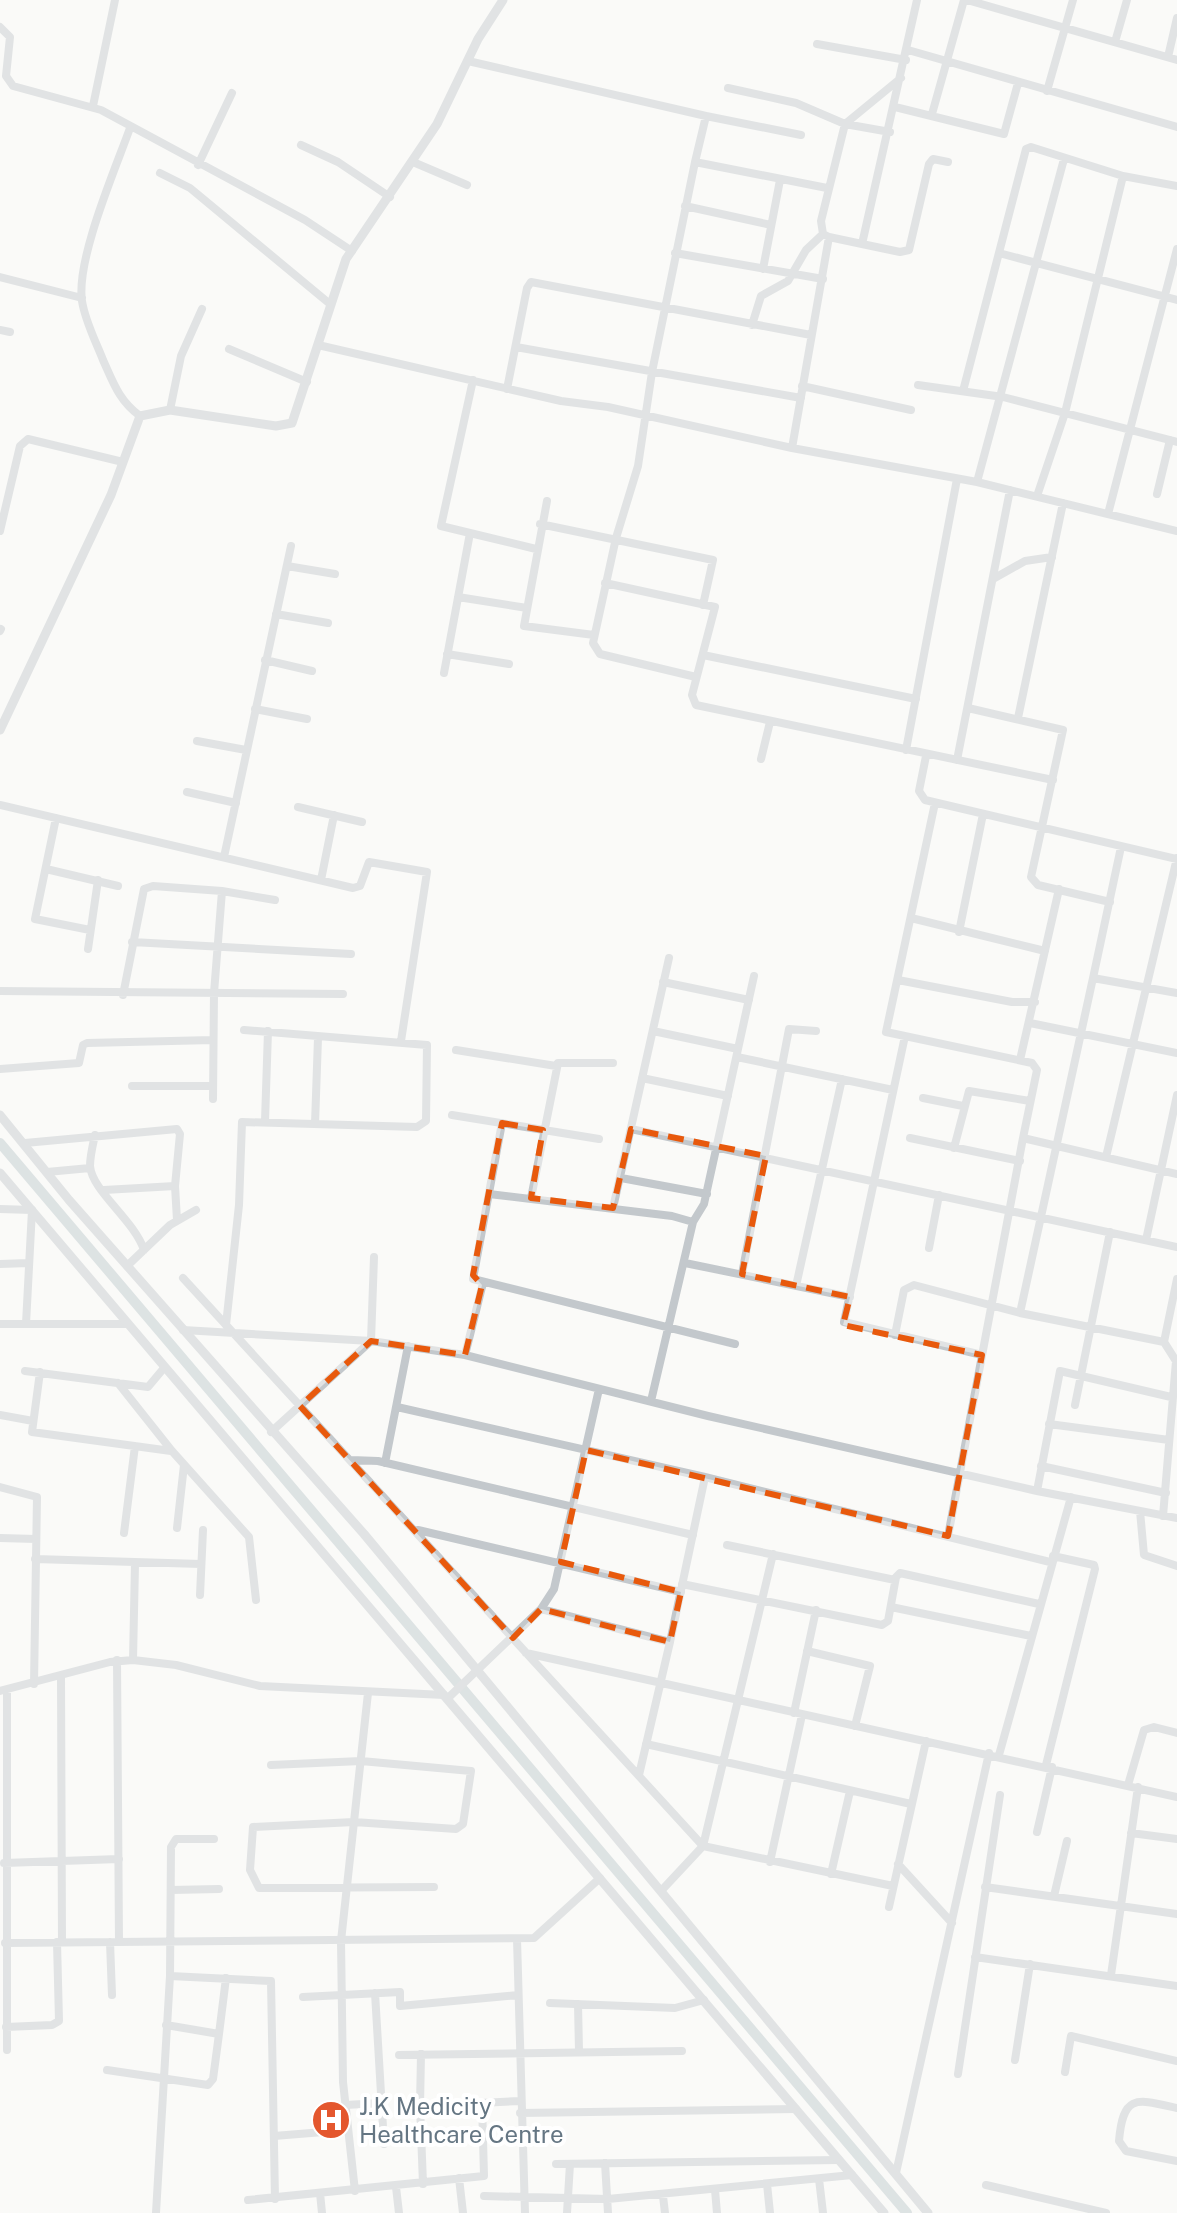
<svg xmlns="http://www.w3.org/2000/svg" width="1177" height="2213" font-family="'Public Sans',sans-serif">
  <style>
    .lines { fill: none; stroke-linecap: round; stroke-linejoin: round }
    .canal { stroke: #bbc7cb; stroke-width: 10 }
    .minor { stroke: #c3c8cc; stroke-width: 8 }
    .tertiary { stroke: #c3c8cc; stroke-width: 9 }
    .marked { fill: none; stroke: #e8590c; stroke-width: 6; stroke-dasharray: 16 10; stroke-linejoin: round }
    .labels { text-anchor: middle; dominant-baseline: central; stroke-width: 8; stroke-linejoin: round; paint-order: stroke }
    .poi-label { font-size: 24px; fill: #657683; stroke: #fff; text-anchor: start }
  </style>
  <rect width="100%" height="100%" fill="#fafaf8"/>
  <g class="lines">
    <path class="canal" d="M 0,1143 L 907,2213"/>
    <path class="minor" d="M 967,0 L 1177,60
      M 0,27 L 10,37 L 6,76 L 13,86 L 101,110 L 305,220 L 352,251
      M 1115,42 L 1127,0
      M 817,44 L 906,60
      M 908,50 L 1177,127
      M 1168,57 L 1177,18
      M 468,61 L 706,116 L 801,135
      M 728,88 L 796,103 L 845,124 L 890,132
      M 1047,91 L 1073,0
      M 93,106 L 115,0
      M 895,107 L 1004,134 L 1018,83
      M 932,114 L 964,0
      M 130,128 C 115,170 76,259 82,301 C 85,321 96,342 103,360 C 113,382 119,401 140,416
      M 301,145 L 338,162 L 390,197
      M 413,162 L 467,185
      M 695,162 L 706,116
      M 198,165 L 232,93
      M 160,173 L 190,188 L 330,304
      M 685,206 L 771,225
      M 829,237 L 823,234 L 821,221 L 845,124 L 901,78
      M 862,244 L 900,252 L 909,250 L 929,164 L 933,159 L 948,162
      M 675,253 L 823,279
      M 999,253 L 1177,300
      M 763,269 L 780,180
      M 0,277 L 82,298
      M 752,325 L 761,296 L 788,281 L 806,250 L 823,234
      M 0,330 L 10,332
      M 318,345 L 561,401 L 608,407 L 792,448 L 977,482 L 1177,531
      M 516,347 L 801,398
      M 229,349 L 307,382
      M 918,385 L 1003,397 L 1177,442
      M 802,386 L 911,410
      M 507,389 L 527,288 L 531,282 L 811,335
      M 963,391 L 1026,149 L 1031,147 L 1123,176 L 1177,186
      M 170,410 L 181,356 L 202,309
      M 792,448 L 829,237 L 862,244 L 917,0
      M 977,482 L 1064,159
      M 1157,494 L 1170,440
      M 1037,496 L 1065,413 L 1123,176
      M 547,501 L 524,626 L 594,635
      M 1108,514 L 1177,249
      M 540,524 L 713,560 L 703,605
      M 0,531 L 20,446 L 28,439 L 123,462
      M 470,533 L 441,526 L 473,380
      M 287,566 L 335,574
      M 993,579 L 1025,561 L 1052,557
      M 605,583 L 715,607 L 692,695 L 696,705 L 1053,780
      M 458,597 L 527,608
      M 276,614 L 328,623
      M 0,631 L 1,629
      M 447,654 L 509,664
      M 703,655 L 916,699
      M 265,660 L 312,671
      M 444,673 L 470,533 L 536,549
      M 696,677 L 600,654 L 593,643 L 616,538 L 638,466 L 652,372 L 695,162 L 827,188
      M 968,708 L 1063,730 L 1031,877 L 1038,885 L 1110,902
      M 255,709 L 307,719
      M 1018,718 L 1063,503
      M 197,741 L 246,750
      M 906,750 L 957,479
      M 926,756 L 919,791 L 925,800 L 1177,859
      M 761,759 L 770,722
      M 957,760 L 1010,490
      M 187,792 L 236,803
      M 935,803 L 886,1032 L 1032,1063 L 1037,1070 L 1023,1138 L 1177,1174
      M 0,805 L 353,888 L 360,886 L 369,862 L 427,872 L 401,1041
      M 298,807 L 362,822
      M 56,818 L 35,919 L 90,930
      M 1121,847 L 1093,978 L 1177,993
      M 224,857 L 291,546
      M 46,869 L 118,886
      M 321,880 L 334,815
      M 911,918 L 1045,951
      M 959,932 L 983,814
      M 132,942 L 351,954
      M 88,949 L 98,880
      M 898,980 L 1012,1002 L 1035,1002
      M 663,982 L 749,1000
      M 0,991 L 343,994
      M 123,995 L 144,889 L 153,886 L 222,891 L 275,900
      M 1030,1023 L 1177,1053
      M 653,1031 L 738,1049
      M 905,1036 L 844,1322 L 982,1355
      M 456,1050 L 556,1066
      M 737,1057 L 893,1090
      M 1020,1060 L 1059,889
      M 0,1069 L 79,1063 L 83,1045 L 87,1043 L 213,1040
      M 642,1078 L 728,1096
      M 132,1086 L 212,1086
      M 923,1098 L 963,1106
      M 213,1099 L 214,993 L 222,891
      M 452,1115 L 599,1139
      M 265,1121 L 268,1031
      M 502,1123 L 473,1279 L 735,1344
      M 315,1124 L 318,1038
      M 631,1129 L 1177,1247
      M 95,1135 C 93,1144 90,1156 90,1166 C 92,1191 134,1220 144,1250
      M 910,1138 L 1020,1161
      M 25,1143 L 177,1129 L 180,1134 L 175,1186 L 177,1220
      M 954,1148 L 969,1091 L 1030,1101
      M 1106,1157 L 1177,858
      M 47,1172 L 90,1168
      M 621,1178 L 707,1194
      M 104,1190 L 175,1186
      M 489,1194 L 672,1216 L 693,1222 L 651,1401
      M 531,1198 L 558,1063 L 613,1063
      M 613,1208 L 669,958
      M 0,1209 L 32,1210 L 26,1324
      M 693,1222 L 704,1204 L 754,976
      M 1146,1240 L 1177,1095
      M 929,1248 L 939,1195
      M 685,1263 L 850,1297
      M 0,1264 L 29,1263
      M 127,1266 L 170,1225 L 196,1210
      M 742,1274 L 789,1029 L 816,1031
      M 183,1278 L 703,1846 L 661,1891
      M 796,1286 L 842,1079
      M 1020,1313 L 1093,978
      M 0,1324 L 126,1324
      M 226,1325 L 239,1205 L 242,1122 L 417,1127 L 426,1121 L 427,1045 L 244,1030
      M 183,1330 L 371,1341 L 465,1355 L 708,1416 L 1037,1491 L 1177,1518
      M 895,1335 L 904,1290 L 914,1285 L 1020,1313 L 1164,1342 L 1177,1279
      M 465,1355 L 483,1283
      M 25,1371 L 148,1387 L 164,1368
      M 40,1372 L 32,1432 L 171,1451
      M 118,1383 L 172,1451 L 249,1537 L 256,1600
      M 1075,1405 L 1110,1232
      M 397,1407 L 705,1477 L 1050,1562
      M 0,1415 L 33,1421
      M 1049,1424 L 1169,1440
      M 271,1432 L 371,1341 L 374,1257
      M 351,1460 L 378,1461 L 693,1535
      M 385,1463 L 408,1346
      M 1041,1466 L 1166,1493
      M 0,1487 L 37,1497 L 34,1684
      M 1037,1491 L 1060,1371 L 1171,1397
      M 1140,1511 L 1144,1555 L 1177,1566
      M 1163,1516 L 1176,1361 L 1164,1342
      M 177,1528 L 184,1465
      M 418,1530 L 681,1592
      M 124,1533 L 135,1446
      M 948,1536 L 1023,1138
      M 0,1538 L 36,1539
      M 727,1545 L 895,1580
      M 773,1554 L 703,1846 L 893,1886
      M 35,1559 L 201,1564
      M 682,1584 L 882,1625 L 888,1621 L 896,1577 L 900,1573 L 1039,1604
      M 200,1595 L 203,1530
      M 891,1607 L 1031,1636
      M 541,1609 L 670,1642 L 705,1477
      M 807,1651 L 870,1666 L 855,1726
      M 526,1653 L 1177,1797
      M 117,1660 L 119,1942
      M 133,1660 L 135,1564
      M 61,1677 L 62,1942
      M 0,1691 L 110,1662 L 133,1660 L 176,1665 L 260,1686 L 444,1695
      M 447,1699 L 541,1609 L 554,1589 L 599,1389
      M 794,1713 L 816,1610
      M 646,1744 L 911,1804
      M 999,1755 L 1071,1497
      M 271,1765 L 361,1761 L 471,1771 L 463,1824 L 456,1829 L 354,1822 L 253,1827 L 250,1870 L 259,1888 L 434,1887
      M 1046,1765 L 1095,1569 L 1094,1565 L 1053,1556
      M 639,1775 L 670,1642
      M 1128,1785 L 1144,1730 L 1154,1727 L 1177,1733
      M 1037,1832 L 1052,1767
      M 1131,1833 L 1177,1839
      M 770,1862 L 802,1715
      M 4,1863 L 119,1859
      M 898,1864 L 952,1923
      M 831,1874 L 850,1791
      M 985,1887 L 1177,1914
      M 171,1890 L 219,1889
      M 1054,1896 L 1067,1841
      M 889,1907 L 926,1741
      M 517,1939 L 525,2213
      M 110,1942 L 112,1995
      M 5,1943 L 534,1938 L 600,1878
      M 975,1957 L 1177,1986
      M 1111,1975 L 1138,1787
      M 170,1976 L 271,1981 L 275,2199
      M 375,1993 L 384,2144
      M 303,1997 L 400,1992 L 400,2006 L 518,1995
      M 550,2003 L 675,2008 L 704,2000
      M 578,2004 L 579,2051
      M 166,2025 L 219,2034 L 226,1978
      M 6,2027 L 52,2025 L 59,2021 L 57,1942
      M 7,2050 L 7,1690
      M 399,2055 L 682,2051
      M 1015,2060 L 1030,1964
      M 107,2070 L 208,2085 L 213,2079 L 219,2034
      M 1065,2072 L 1071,2036 L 1177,2061
      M 958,2074 L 1000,1795
      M 345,2105 L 382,2103
      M 420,2106 L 421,2054
      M 1177,2108 C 1137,2099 1123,2093 1119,2141 L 1126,2151 L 1177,2161
      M 520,2113 L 796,2109
      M 274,2136 L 348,2130
      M 605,2163 L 608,2213
      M 556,2164 L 839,2160
      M 896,2173 L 989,1753
      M 459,2178 L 463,2213
      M 819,2179 L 823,2213
      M 423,2184 L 420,2106 L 520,2101
      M 767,2184 L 770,2213
      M 986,2185 L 1106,2213
      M 396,2187 L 399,2213
      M 715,2190 L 717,2213
      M 355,2191 L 343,2082 L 341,1941 L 368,1693
      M 320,2193 L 322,2213
      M 484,2196 L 608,2199 L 852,2175
      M 663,2196 L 665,2213
      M 248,2200 L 484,2176 L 482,2103
      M 156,2213 L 170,1976 L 171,1847 L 176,1839 L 214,1839
      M 567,2213 L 570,2164"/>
    <path class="tertiary" d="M 0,730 L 111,495 L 140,416 L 170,410 L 276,426 L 292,423 L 346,259 L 437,124 L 478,39 L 503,0
      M 0,1115 L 69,1200 L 364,1534 L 928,2213
      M 0,1173 L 884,2213"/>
  </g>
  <path d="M0 0H1177V2213H0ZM 502,1123 L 543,1130 L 531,1198 L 613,1208 L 631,1129 L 766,1156 L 742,1274 L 850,1297 L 843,1325 L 982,1355 L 948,1536 L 586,1450 L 561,1562 L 681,1592 L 670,1642 L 541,1609 L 513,1638 L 300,1406 L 371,1341 L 465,1355 L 482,1285 L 473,1275 Z" fill="#fafaf8" fill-opacity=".55" fill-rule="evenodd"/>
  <path class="marked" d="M 502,1123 L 543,1130 L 531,1198 L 613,1208 L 631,1129 L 766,1156 L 742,1274 L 850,1297 L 843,1325 L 982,1355 L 948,1536 L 586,1450 L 561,1562 L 681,1592 L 670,1642 L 541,1609 L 513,1638 L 300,1406 L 371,1341 L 465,1355 L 482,1285 L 473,1275 Z"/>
  <defs>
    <symbol id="hospital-disc" viewBox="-11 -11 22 22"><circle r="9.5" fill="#e4572e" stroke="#fff"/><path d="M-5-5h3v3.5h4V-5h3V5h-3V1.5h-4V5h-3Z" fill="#fff"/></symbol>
  </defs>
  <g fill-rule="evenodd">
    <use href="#hospital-disc" x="309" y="2098" width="44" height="44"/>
  </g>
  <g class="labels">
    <g class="poi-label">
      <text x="359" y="2106">J.K Medicity<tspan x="359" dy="28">Healthcare Centre</tspan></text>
    </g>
  </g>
</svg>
